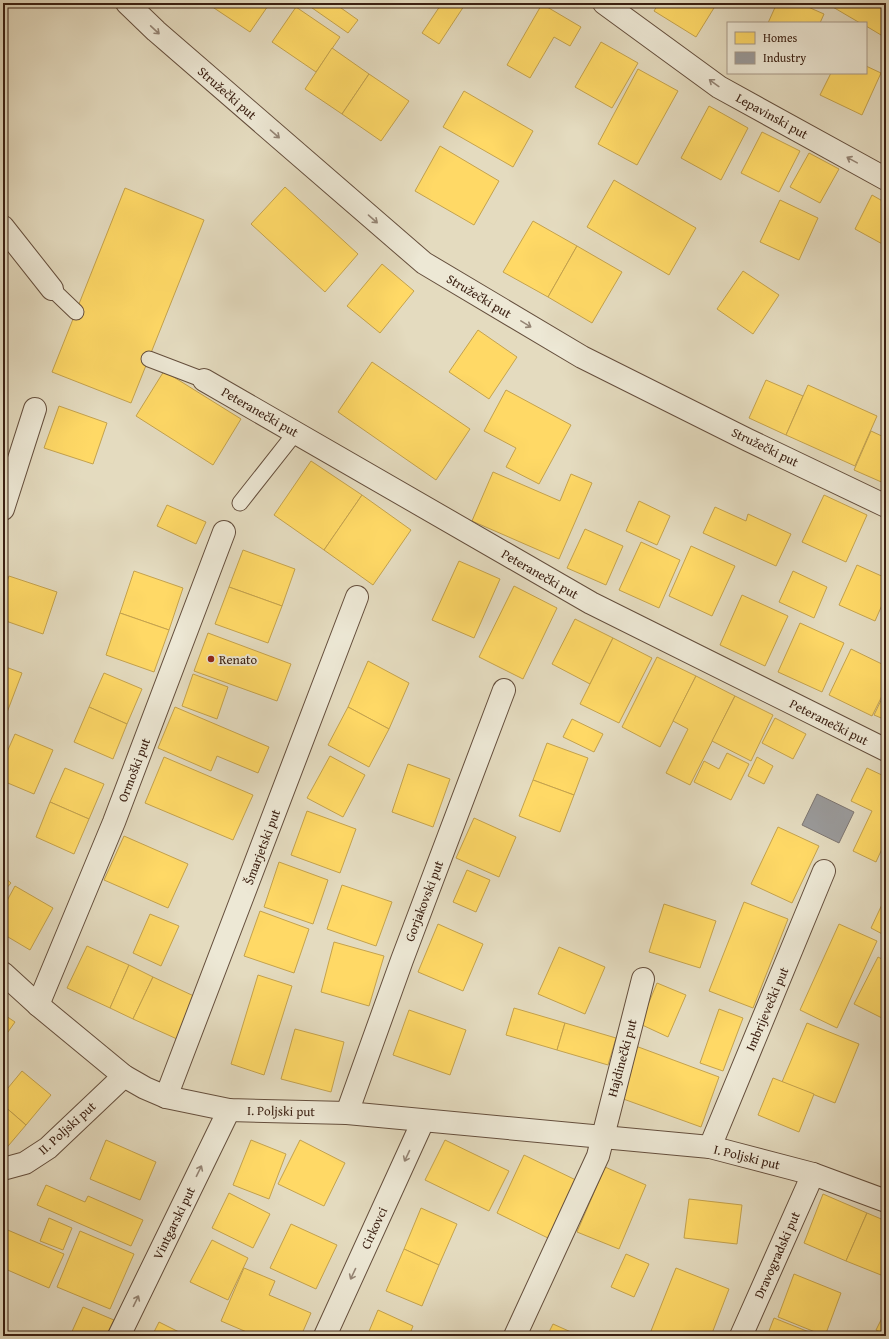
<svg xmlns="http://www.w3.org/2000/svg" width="889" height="1339" font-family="'Gentium Book Plus',serif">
	<rect width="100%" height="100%" fill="#e4dbbf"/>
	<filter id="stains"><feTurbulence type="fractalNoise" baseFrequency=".005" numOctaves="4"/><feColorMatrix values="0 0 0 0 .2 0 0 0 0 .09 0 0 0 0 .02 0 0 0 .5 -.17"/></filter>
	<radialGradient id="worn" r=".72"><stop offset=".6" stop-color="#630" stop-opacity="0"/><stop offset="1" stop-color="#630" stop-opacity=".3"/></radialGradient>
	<g fill="#ffd966" stroke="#c4a24d">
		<path d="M213,3H270L250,32L211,6Z"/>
		<path d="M305,3H334L358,20L348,33Z"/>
		<path d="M442,3H466L439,44L422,33Z"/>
		<path d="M659,3H717L696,37L654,11Z"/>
		<path d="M777,3H799L824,14L820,23H768Z"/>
		<path d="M826,3H886V38L866,26V23H860Z"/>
		<path d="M542,4L581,27L570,46L554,37L530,78L507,65Z"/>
		<path d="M296,7L340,37L316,72L272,42Z"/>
		<path d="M601,42L638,63L612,108L575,87Z"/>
		<path d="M332,48L369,74L342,114L305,89Z"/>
		<path d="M866,66L881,73L862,115L820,95L831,73H866Z"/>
		<path d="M638,69L678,91L637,165L598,144Z"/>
		<path d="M369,74L409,101L381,141L342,114Z"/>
		<path d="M464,91L533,131L513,167L443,127Z"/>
		<path d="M709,106L748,128L721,180L681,158Z"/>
		<path d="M762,132L800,151L779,192L741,173Z"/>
		<path d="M440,146L499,181L474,225L415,191Z"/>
		<path d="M809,153L839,169L820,203L790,187Z"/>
		<path d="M614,180L696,228L669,275L587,227Z"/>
		<path d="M285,187L358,254L325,292L251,224Z"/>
		<path d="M125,188L204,220L131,403L52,372Z"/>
		<path d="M872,195L886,203V246L855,229Z"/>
		<path d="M780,200L818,218L799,260L760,242Z"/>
		<path d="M533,221L577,246L548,297L503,272Z"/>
		<path d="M577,246L622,272L592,323L548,297Z"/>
		<path d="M382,264L414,291L380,333L347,306Z"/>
		<path d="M743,271L779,295L753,334L717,309Z"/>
		<path d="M478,330L517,357L489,399L449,372Z"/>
		<path d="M372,362L470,429L436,480L338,412Z"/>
		<path d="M164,371L241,419L213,465L136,416Z"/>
		<path d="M766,380L803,396L786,435L749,418Z"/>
		<path d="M808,385L877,416L855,466L786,435Z"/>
		<path d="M506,390L571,425L539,484L506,467L516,448L484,431Z"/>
		<path d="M59,406L107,423L93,464L44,448Z"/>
		<path d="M871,431L886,438V484L854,470Z"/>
		<path d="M311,461L362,495L324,550L274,515Z"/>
		<path d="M493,472L560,501L571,474L592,483L559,559L472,521Z"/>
		<path d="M362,495L411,530L373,585L324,550Z"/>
		<path d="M824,495L867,515L846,562L802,542Z"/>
		<path d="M639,501L670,516L657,545L626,531Z"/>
		<path d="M167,505L206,522L196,544L157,526Z"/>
		<path d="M715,507L746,521L748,514L791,534L776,566L703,533Z"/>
		<path d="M585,529L623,546L606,585L567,568Z"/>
		<path d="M641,542L680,560L659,608L619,590Z"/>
		<path d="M691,546L735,566L712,616L669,596Z"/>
		<path d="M243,550L295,569L282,606L229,587Z"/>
		<path d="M459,561L500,579L474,638L432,620Z"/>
		<path d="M857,565L886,578V596L875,621L839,605Z"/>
		<path d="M134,571L183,588L169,630L120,613Z"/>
		<path d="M793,571L827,587L814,618L779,602Z"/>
		<path d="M9,576L57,592L43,634L3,620V592Z"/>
		<path d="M514,586L557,608L523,679L479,657Z"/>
		<path d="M229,587L282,606L268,643L215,624Z"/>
		<path d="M742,595L788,616L765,666L720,645Z"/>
		<path d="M120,613L169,630L154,672L106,655Z"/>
		<path d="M575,619L613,638L590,684L552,664Z"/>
		<path d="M800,623L844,643L822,692L778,672Z"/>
		<path d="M208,633L291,664L277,701L194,671Z"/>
		<path d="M613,638L652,658L619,723L580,704Z"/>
		<path d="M851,649L886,666V688L872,716L829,695Z"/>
		<path d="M657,657L696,676L660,747L622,727Z"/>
		<path d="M368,661L409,683L389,729L348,707Z"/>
		<path d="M3,666L22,673L3,723Z"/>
		<path d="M104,673L142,689L127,724L89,707Z"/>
		<path d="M193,674L228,687L217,719L182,706Z"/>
		<path d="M696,676L735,696L690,785L666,773L688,729L673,721Z"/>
		<path d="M886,690V720L874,715Z"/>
		<path d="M735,696L773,715L751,761L712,741Z"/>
		<path d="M89,707L127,724L113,759L74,742Z"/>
		<path d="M175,707L269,747L258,773L217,756L211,771L158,748Z"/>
		<path d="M348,707L389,729L369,767L328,745Z"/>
		<path d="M775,718L806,734L793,759L762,743Z"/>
		<path d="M572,719L603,734L594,752L563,737Z"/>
		<path d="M15,734L53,750L34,794L3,781V761Z"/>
		<path d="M547,743L588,758L574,795L533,780Z"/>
		<path d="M727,753L749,764L731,800L694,782L704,761L719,769Z"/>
		<path d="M330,756L365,775L343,817L307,798Z"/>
		<path d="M164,757L253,795L233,840L145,803Z"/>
		<path d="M757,757L773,766L764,784L748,776Z"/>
		<path d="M408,764L450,779L433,827L392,812Z"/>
		<path d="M65,768L104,784L89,819L50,802Z"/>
		<path d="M867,768L886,777V840L876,862L853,851L872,811L851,801Z"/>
		<path d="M533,780L574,795L560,832L519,816Z"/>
		<path d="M50,802L89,819L74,854L36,837Z"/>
		<path d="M307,811L356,829L340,873L291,855Z"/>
		<path d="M474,818L516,837L499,877L456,858Z"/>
		<path d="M778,827L819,846L792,903L751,884Z"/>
		<path d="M124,836L188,864L168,908L104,880Z"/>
		<path d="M279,862L328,880L313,924L264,907Z"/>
		<path d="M467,870L490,880L476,912L453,902Z"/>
		<path d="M3,876L11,883L3,892Z"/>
		<path d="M342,885L392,902L376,946L327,929Z"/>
		<path d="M15,886L53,908L30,950L3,934V908Z"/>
		<path d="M886,896V936L871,928Z"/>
		<path d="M744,902L788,919L753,1008L709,991Z"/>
		<path d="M664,904L716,921L700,968L649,952Z"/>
		<path d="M260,911L309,929L294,973L244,956Z"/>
		<path d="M150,914L179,926L161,966L133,953Z"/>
		<path d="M438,924L483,944L463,991L418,972Z"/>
		<path d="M839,924L877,941L837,1028L800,1010Z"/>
		<path d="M334,942L384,956L369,1006L321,992Z"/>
		<path d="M87,946L129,965L110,1008L67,988Z"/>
		<path d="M559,947L605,967L585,1014L538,994Z"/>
		<path d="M878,957L886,961V1020L854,1004Z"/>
		<path d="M129,965L153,977L133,1019L110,1008Z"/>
		<path d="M258,975L292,986L264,1075L231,1064Z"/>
		<path d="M153,977L196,997L177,1039L133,1019Z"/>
		<path d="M657,983L686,995L668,1037L640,1024Z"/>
		<path d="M514,1008L565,1023L557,1050L506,1035Z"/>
		<path d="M719,1009L743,1018L723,1071L700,1063Z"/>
		<path d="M409,1010L466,1030L450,1075L393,1055Z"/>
		<path d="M3,1014L15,1022L3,1039Z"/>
		<path d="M565,1023L616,1038L608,1065L557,1050Z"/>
		<path d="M807,1023L859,1044L835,1103L782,1082Z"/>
		<path d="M295,1029L344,1042L331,1092L281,1079Z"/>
		<path d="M633,1045L719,1077L701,1127L615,1096Z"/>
		<path d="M22,1071L51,1095L26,1125L3,1105V1094Z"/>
		<path d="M773,1078L814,1094L799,1132L758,1115Z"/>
		<path d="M3,1105L26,1125L3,1152Z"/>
		<path d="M106,1140L156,1162L140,1200L90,1179Z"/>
		<path d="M251,1140L286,1154L269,1199L233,1185Z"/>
		<path d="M300,1140L345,1163L324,1206L278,1184Z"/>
		<path d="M445,1140L509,1171L489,1211L425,1180Z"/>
		<path d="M524,1155L580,1182L552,1240L497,1213Z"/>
		<path d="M605,1167L646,1185L619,1249L577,1232Z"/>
		<path d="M46,1185L85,1202L88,1196L143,1220L131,1246L37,1205Z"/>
		<path d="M229,1193L270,1214L253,1248L212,1228Z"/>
		<path d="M823,1194L867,1213L846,1261L804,1243Z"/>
		<path d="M689,1199L742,1205L737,1244L684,1238Z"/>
		<path d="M421,1208L457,1224L439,1265L404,1249Z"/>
		<path d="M867,1213L886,1221V1277L846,1261Z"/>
		<path d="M49,1218L72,1228L63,1250L40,1241Z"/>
		<path d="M291,1224L337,1245L316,1289L270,1268Z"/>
		<path d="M3,1228L64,1254L49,1288L3,1268Z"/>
		<path d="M80,1231L134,1254L110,1309L57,1287Z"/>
		<path d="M212,1240L248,1258L228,1300L190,1282Z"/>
		<path d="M404,1249L439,1265L422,1306L386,1291Z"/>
		<path d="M626,1254L649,1264L634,1297L611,1287Z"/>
		<path d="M244,1268L275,1281L269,1295L311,1313L301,1336H256L221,1321Z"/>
		<path d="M676,1268L729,1289L711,1336H649Z"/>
		<path d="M794,1274L841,1293L825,1336L778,1317Z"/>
		<path d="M83,1307L114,1320L106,1336H70Z"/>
		<path d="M378,1310L413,1326L409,1336H367Z"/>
		<path d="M886,1310V1335L876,1330Z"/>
		<path d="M774,1318L819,1336H767Z"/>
		<path d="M159,1322L187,1336H152Z"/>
		<path d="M553,1324L580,1336H547Z"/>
	</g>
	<path fill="#999" stroke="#7d7570" d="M817,794L854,812L839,843L802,825Z"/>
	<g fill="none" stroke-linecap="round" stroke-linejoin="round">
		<g stroke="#654f3d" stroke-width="17">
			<g id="lane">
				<path d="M52,289L76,312"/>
				<path d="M149,359L204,380"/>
				<path d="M240,503L296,432"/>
			</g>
		</g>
		<g stroke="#654f3d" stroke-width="24">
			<g id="street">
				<path d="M127,3L156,31L424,263L582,357L748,440L886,506"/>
				<path d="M604,3L719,87L886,179"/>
				<path d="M3,227L52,289"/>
				<path d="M204,380L591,603L886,750"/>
				<path d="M3,509L35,409"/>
				<path d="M3,973L38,1005L124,1076L145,1088L166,1097L229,1110L347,1113L710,1147L813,1174L886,1201"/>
				<path d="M38,1005L114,822L224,532"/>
				<path d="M166,1097L357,597"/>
				<path d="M347,1113L402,960L504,690"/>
				<path d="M710,1147L824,871"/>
				<path d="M3,1169L25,1163L48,1148L124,1076"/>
				<path d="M119,1336L229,1110"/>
				<path d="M325,1336L423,1121"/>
				<path d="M515,1336L598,1156L643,979"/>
				<path d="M741,1336L813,1174"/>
			</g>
		</g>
		<use href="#lane" stroke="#ede8d5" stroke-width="15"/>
		<use href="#street" stroke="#ede8d5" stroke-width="22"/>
	</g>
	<defs><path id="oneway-shaft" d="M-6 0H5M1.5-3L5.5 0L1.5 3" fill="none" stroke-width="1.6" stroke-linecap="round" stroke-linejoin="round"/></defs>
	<g stroke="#948474">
		<use href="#oneway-shaft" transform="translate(155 30) rotate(43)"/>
		<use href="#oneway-shaft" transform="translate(714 83) rotate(-144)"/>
		<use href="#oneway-shaft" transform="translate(275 134) rotate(41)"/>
		<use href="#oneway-shaft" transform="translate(852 160) rotate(-151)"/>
		<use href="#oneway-shaft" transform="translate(373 219) rotate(41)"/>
		<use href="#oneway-shaft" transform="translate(526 324) rotate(31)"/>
		<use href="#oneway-shaft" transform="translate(407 1156) rotate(115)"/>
		<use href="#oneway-shaft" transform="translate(199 1171) rotate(-64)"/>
		<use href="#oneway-shaft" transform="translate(353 1274) rotate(115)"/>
		<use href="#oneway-shaft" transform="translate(136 1301) rotate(-64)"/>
	</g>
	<circle fill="#8f2418" stroke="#ede8d5" stroke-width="1.5" cx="211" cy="659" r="4"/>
	<g text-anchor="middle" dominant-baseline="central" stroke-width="4" stroke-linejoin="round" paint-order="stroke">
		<g font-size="13" fill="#3b2012" stroke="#ede8d5">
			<text transform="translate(227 93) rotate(41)">Stružečki put</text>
			<text transform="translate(772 116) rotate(29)">Lepavinski put</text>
			<text transform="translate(479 296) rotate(31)">Stružečki put</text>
			<text transform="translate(260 412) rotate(30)">Peteranečki put</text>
			<text transform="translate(765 447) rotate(26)">Stružečki put</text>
			<text transform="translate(540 574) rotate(30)">Peteranečki put</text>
			<text transform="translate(829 722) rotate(27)">Peteranečki put</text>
			<text transform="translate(134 770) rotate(-69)">Ormoški put</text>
			<text transform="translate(262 847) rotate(-69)">Šmarjetski put</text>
			<text transform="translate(424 901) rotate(-69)">Gorjakovski put</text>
			<text transform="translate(767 1009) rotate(-67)">Imbrijevečki put</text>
			<text transform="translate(622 1058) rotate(-75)">Hajdinečki put</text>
			<text transform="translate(281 1111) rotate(1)">I. Poljski put</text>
			<text transform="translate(67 1128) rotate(-42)">II. Poljski put</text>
			<text transform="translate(747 1157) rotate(14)">I. Poljski put</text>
			<text transform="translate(174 1223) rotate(-64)">Vintgarski put</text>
			<text transform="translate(374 1228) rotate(-65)">Cirkovci</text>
			<text transform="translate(777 1255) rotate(-66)">Dravogradski put</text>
		</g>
		<g font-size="13" fill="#3b2012" stroke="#ede8d5" text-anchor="start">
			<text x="219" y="659">Renato</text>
		</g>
	</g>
	<rect width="889" height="1339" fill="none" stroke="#e4dbbf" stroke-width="16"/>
	<rect x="4" y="4" width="881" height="1331" fill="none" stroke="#3b2012" stroke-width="2"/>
	<rect x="8" y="8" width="873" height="1323" fill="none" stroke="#3b2012"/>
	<rect x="727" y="22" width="140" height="52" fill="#ede8d5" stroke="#a69887"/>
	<rect x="735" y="32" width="20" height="12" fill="#ffd966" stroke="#a69887"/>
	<text x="763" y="42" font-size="12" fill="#3b2012">Homes</text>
	<rect x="735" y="52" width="20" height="12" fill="#999999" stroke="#a69887"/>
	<text x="763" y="62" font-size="12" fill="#3b2012">Industry</text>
	<rect width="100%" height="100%" filter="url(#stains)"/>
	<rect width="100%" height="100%" fill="url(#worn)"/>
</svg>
